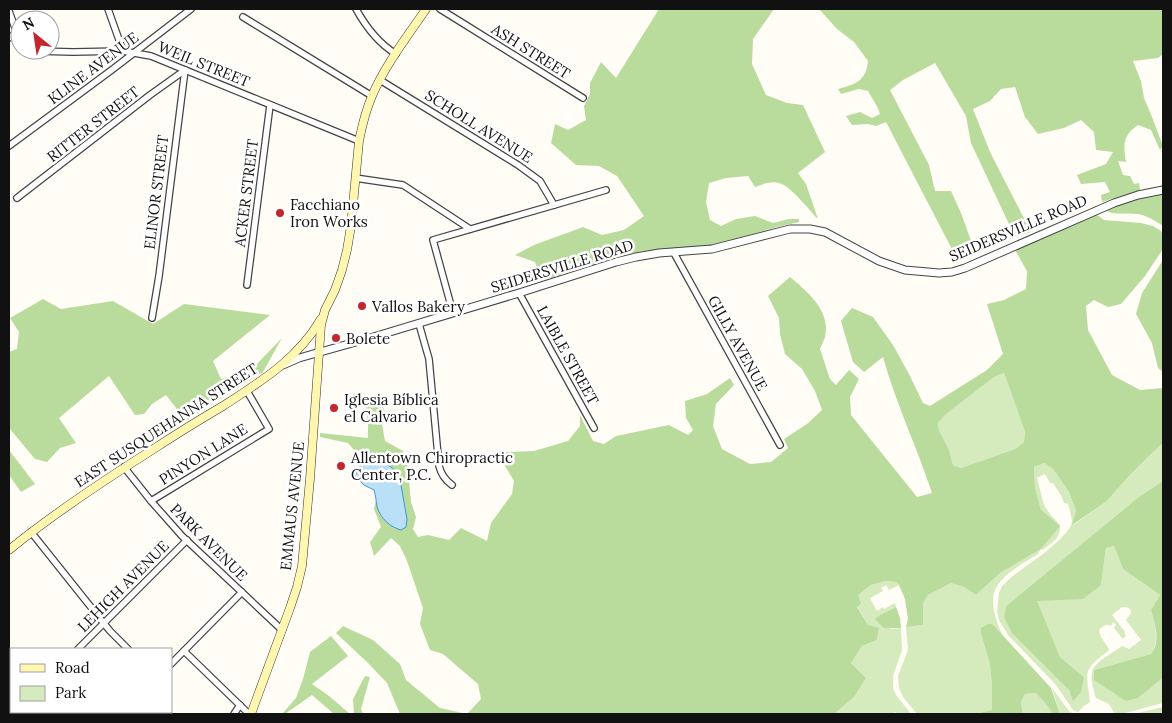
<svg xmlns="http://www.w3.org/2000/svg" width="1172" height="723" font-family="Lora,serif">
	<rect width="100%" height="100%" fill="#fffdf5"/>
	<g fill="#d5ebbd">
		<path d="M1004,373L1025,432L1024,442L1015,449L961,468L953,465L949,450L939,430L938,423L945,415L994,377Z"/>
		<path d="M1163,443V481L1140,496L1006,606L1004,617L1069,690L1073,700L1084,677L1060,657L1036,601L1101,585L1106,548L1114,546L1123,569L1160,595L1151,610C1155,625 1160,641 1151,654L1094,670L1138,698L1163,678V703L1122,714H1115L1109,704L1096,698C1094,690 1089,678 1093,669C1097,661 1114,652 1122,646L1129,649L1141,640L1126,620L1131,613L1130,609L1126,607H1122L1112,615L1125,632L1124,633L1126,636L1123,639L1114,628L1116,625L1113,622L1111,626C1107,623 1102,626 1099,630L1101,637L1109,649L1108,651C1081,671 1087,672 1090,702L1084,706L1078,712L1073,710L1056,685L1008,635L999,620L997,611L999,593L1002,586L1014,575L1043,554L1057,542L1066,533L1071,526L1072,521L1070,511L1068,504L1064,503C1062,495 1057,490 1053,483H1050L1045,474L1037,478L1044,505L1050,514L1060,525C1061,538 1052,543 1042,550L1041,549L1038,554C1025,562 1005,573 997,586C988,600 996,622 1003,636L998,630L981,634L990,664L992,687V710L974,714H917L903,697L899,688L898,676L908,650L906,627L923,625V602L928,595L951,583L964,587L976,595L1000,573L1041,549L1059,526L1041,511L1035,488L1034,467L1044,463L1053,469L1069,492L1076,511L1073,525L1107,501L1129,476L1152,453Z"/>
		<path d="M886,581L896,582L899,585L889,590L886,585L881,588L883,591L870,598L877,611L883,607L884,609L895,603L896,607L880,615L891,629L901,628L902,650L893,676V688L896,695L911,714H897L895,712L892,714H834L854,697L866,678L851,663L862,646L877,640L879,629L868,625L857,606L858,595L871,585Z"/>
		<path d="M1052,688L1069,711L1074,714H1060Z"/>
		<path d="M1036,693L1049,708L1052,714H1023L1021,702L1025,694Z"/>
		<path d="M1163,707V714H1135L1138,713Z"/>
	</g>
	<g fill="#b9dc9c" fill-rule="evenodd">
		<path d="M659,9H774L753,39L752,64L766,95L787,103L803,105L825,152L798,173L806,184L818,219C809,210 790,185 779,183C771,181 763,184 755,187L748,176L726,178L709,183L706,202L710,220L721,226L736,219L755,216L773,223L789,219H799V222L777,227L714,245L642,251L541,281L535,262L515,255L534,245L583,227L602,235L624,230L644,216L617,176L599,166L576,165L551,143L555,124L568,130L586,120L584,106L590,94V83L601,62L616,78Z"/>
		<path d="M819,9H1163V54L1158,58L1133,61L1141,81L1144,98L1152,117L1163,146L1160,150L1151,130L1138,125C1123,135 1123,144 1126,162L1118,161L1123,175L1130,176L1134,184L1139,183L1140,190L1102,202L1101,195L1110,192L1105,182L1081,184L1077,175L1106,164L1113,152L1096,150L1094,132L1081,120L1064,128L1038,134L1025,117L1015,87L1001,89L990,101L973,109L990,152L1031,232L1015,237L971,143L966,116L935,63L903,80L890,90L929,165L935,191H951L961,213L974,249L956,257L886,122L876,126L868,124L852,125L846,116L860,112L872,118L880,114L878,108L868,91L859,89L841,94L838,89C856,84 866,81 868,61L854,42L837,29Z"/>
		<path d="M1163,193V226C1156,221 1146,215 1137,214C1127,212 1114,216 1105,210L1141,197Z"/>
		<path d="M1096,214L1104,220L1141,223L1153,226L1161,231L1163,235V249L1145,276L1121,304L1108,307L1094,300L1086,306L1088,330L1112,375L1140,390L1163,388V443L1152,453L1129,476L1107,501L1072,525L1076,511L1069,492L1053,469L1044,463L1034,467L1035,488L1041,510L1060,526L1041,549L1000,573L976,595L964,587L951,583L928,595L923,603V625L906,627L908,619L905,599L899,585L896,582L886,581L871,585L858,595L861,603L857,607L868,625L879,628L877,640L862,646L851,663L866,678L854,697L834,714H400L387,683L368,663L336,633L343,626L373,640L400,664L406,680L440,708L467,714L481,699L478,684L443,654L430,650L420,624L423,608L407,561L400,546L391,538L374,556L370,542L381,527L374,509L376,500C379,513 384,521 396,529L374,459L356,458L354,450L348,443L320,437V433L368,438V425L366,407L353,397L354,393L382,402L386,416L382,424L385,441L403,451L407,459L411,502L416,517L413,529L418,537L428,535L449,540L461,528L487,541L491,523L512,494L514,481L502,461L506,452L534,451L568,441L580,426V415L593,441L604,444L616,436L669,425L688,435L693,430L686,418L685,401L707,394L730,378L734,385L716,404L713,426L722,449L750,464L771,462L788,448L784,439L807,424L822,410L815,391L802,369L785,354L780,334L779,318L768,296L790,277C808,292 831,311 825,337C824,341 821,345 820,349L830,379L836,385L849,370L859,379L850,397L851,415L917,497L932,493C917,447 896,404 883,357L864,372L853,362L841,321L852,308L873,317L893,345L909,374L923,403L930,406L987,370L1003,354L987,304L1004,300L1026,289L1027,271L1015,250ZM1004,373L1025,432L1024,442L1015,449L961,468L953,465L949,450L939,430L938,423L945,415L994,377Z"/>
		<path d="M1163,260V372L1158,368L1152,343L1136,314L1142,293Z"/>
		<path d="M43,299L61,309L113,301L153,324L184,304L270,315L213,361L221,379L251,370L282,338L263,372L186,421L166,395L152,404L144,414L135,415L109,376L59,418L76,443L60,448L47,462L35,459L10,429L9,430V352L17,349L19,332L10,318Z"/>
		<path d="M9,450L35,484L21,492L9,475Z"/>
		<path d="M1163,481V678L1138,698L1126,701L1094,680V670L1151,654C1161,641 1155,625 1151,610L1160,595L1123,569L1114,546L1106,548L1101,585L1083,599L1037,601L1060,657L1084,677L1081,692L1073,701L1069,690L1012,633L1004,617L1006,606L1140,496Z"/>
		<path d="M896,607L900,618L901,628H884L875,619L880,615Z"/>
		<path d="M988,624H992L998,630L1051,688L1060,714H1052L1049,708L1036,693L1025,694L1021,702L1023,714H974L992,710V687L990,664L981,634V628Z"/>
		<path d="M331,636L348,656L312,684L329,696L350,714H334L312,695L285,714H282L296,698L303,679L310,652Z"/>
		<path d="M365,676L370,677L361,709L363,714H354L353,699Z"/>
	</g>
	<path fill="#b9e0f7" stroke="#3f96cf" d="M367,458C380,459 390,465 399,474L407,519L406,527L401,530C390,527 381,519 377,507C376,501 376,496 374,490L364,485L355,476L363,461Z"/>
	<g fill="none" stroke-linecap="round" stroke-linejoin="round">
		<g stroke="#444" stroke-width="8">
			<g id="minor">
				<path d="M108,9L123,51"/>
				<path d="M356,9C366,27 378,43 396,54"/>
				<path d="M440,9L583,98"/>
				<path d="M9,11L20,42"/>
				<path d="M243,17L372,96"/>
				<path d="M9,38L16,33"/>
				<path d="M31,50L36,51L73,52L123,51L151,56L359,141"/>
				<path d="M380,80L518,165L540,181L554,205"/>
				<path d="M9,146L113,69L191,9"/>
				<path d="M355,178L403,185L470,229"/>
				<path d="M17,198L150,95L185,70"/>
				<path d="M674,253L780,445"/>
				<path d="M247,285L270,105"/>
				<path d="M519,293L594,428"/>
				<path d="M453,313L433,240L606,190"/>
				<path d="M152,318L159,276L185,70"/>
				<path d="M419,324L429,359L439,466C441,474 445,480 452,485"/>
				<path d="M124,467L151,501L182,536L282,630"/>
				<path d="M151,501L269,429L247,391"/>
				<path d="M31,532L110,631L128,649"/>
				<path d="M78,649L187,540"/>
				<path d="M184,651L249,714"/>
				<path d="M171,664L242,592"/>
				<path d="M22,712L24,714"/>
				<path d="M12,714L16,712"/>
				<path d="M123,714L125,712"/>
				<path d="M234,714L240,705"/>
			</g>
		</g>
		<g stroke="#444" stroke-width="9">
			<path id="tertiary" d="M283,365L299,358L370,338L519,293L616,262L636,257L659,253L712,249L790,229H810L825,232L879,261L905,270L939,273L952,272L965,268L1114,203L1138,195L1163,190"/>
		</g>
		<g stroke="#333" stroke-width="9">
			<g id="secondary">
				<path d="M9,550C54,513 103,481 152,450C175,435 199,420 223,406C260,382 298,359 321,319"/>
				<path d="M251,714L290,608L297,587L302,566L310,479L321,325L325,310L335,290L342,270L347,250L351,226L359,141C362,126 366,110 372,96C385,65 407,37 426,9"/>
			</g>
		</g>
		<use href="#minor" stroke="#fff" stroke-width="5.5"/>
		<use href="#tertiary" stroke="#fff" stroke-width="7"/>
		<use href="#secondary" stroke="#fff6b0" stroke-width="8"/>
	</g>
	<g fill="#c4262e" stroke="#fff" stroke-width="2">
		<circle cx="280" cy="213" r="5"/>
		<circle cx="362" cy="306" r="5"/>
		<circle cx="336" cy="338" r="5"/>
		<circle cx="334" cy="408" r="5"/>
		<circle cx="341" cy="466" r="5"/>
	</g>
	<g text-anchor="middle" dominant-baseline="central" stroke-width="5" stroke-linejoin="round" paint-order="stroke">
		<g font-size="15" fill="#111" stroke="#fff">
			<text transform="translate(531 51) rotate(32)">ASH STREET</text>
			<text transform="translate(204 64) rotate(22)">WEIL STREET</text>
			<text transform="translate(93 68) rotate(-37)">KLINE AVENUE</text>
			<text transform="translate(93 124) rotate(-38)">RITTER STREET</text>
			<text transform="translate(479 126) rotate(32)">SCHOLL AVENUE</text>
			<text transform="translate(156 192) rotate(-83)">ELINOR STREET</text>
			<text transform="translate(246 193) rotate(-83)">ACKER STREET</text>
			<text transform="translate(1018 228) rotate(-23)">SEIDERSVILLE ROAD</text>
			<text transform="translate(562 266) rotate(-17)">SEIDERSVILLE ROAD</text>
			<text transform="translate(738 343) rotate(61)">GILLY AVENUE</text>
			<text transform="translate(568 355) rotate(61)">LAIBLE STREET</text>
			<text transform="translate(166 425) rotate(-33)">EAST SUSQUEHANNA STREET</text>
			<text transform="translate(203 454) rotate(-32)">PINYON LANE</text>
			<text transform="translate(292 506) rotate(-84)">EMMAUS AVENUE</text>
			<text transform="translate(209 542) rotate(45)">PARK AVENUE</text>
			<text transform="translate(123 586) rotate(-45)">LEHIGH AVENUE</text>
		</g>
		<g font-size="15" fill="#111" stroke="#fff" text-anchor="start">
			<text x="290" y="204">Facchiano<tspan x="290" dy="17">Iron Works</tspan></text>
			<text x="372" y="306">Vallos Bakery</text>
			<text x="346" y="338">Bolete</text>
			<text x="344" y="399">Iglesia Bíblica<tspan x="344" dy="17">el Calvario</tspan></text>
			<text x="351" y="457">Allentown Chiropractic<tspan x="351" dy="17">Center, P.C.</tspan></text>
		</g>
	</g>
	<rect width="1172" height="723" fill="none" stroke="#111111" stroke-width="20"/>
	<rect x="10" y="648" width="162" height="65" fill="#ffffff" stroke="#a0a0a0"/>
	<rect x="20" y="664" width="25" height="8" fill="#fff6b0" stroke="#a0a0a0"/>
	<text x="55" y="673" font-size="15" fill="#111111">Road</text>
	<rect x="20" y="686" width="25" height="15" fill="#d5ebbd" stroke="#a0a0a0"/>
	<text x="55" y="698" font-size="15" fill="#111111">Park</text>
	<g transform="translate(35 35) rotate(330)"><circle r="24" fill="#ffffff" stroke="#a0a0a0"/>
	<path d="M0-4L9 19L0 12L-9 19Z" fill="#c4262e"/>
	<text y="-8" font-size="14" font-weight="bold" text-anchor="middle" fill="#111111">N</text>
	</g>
</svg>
